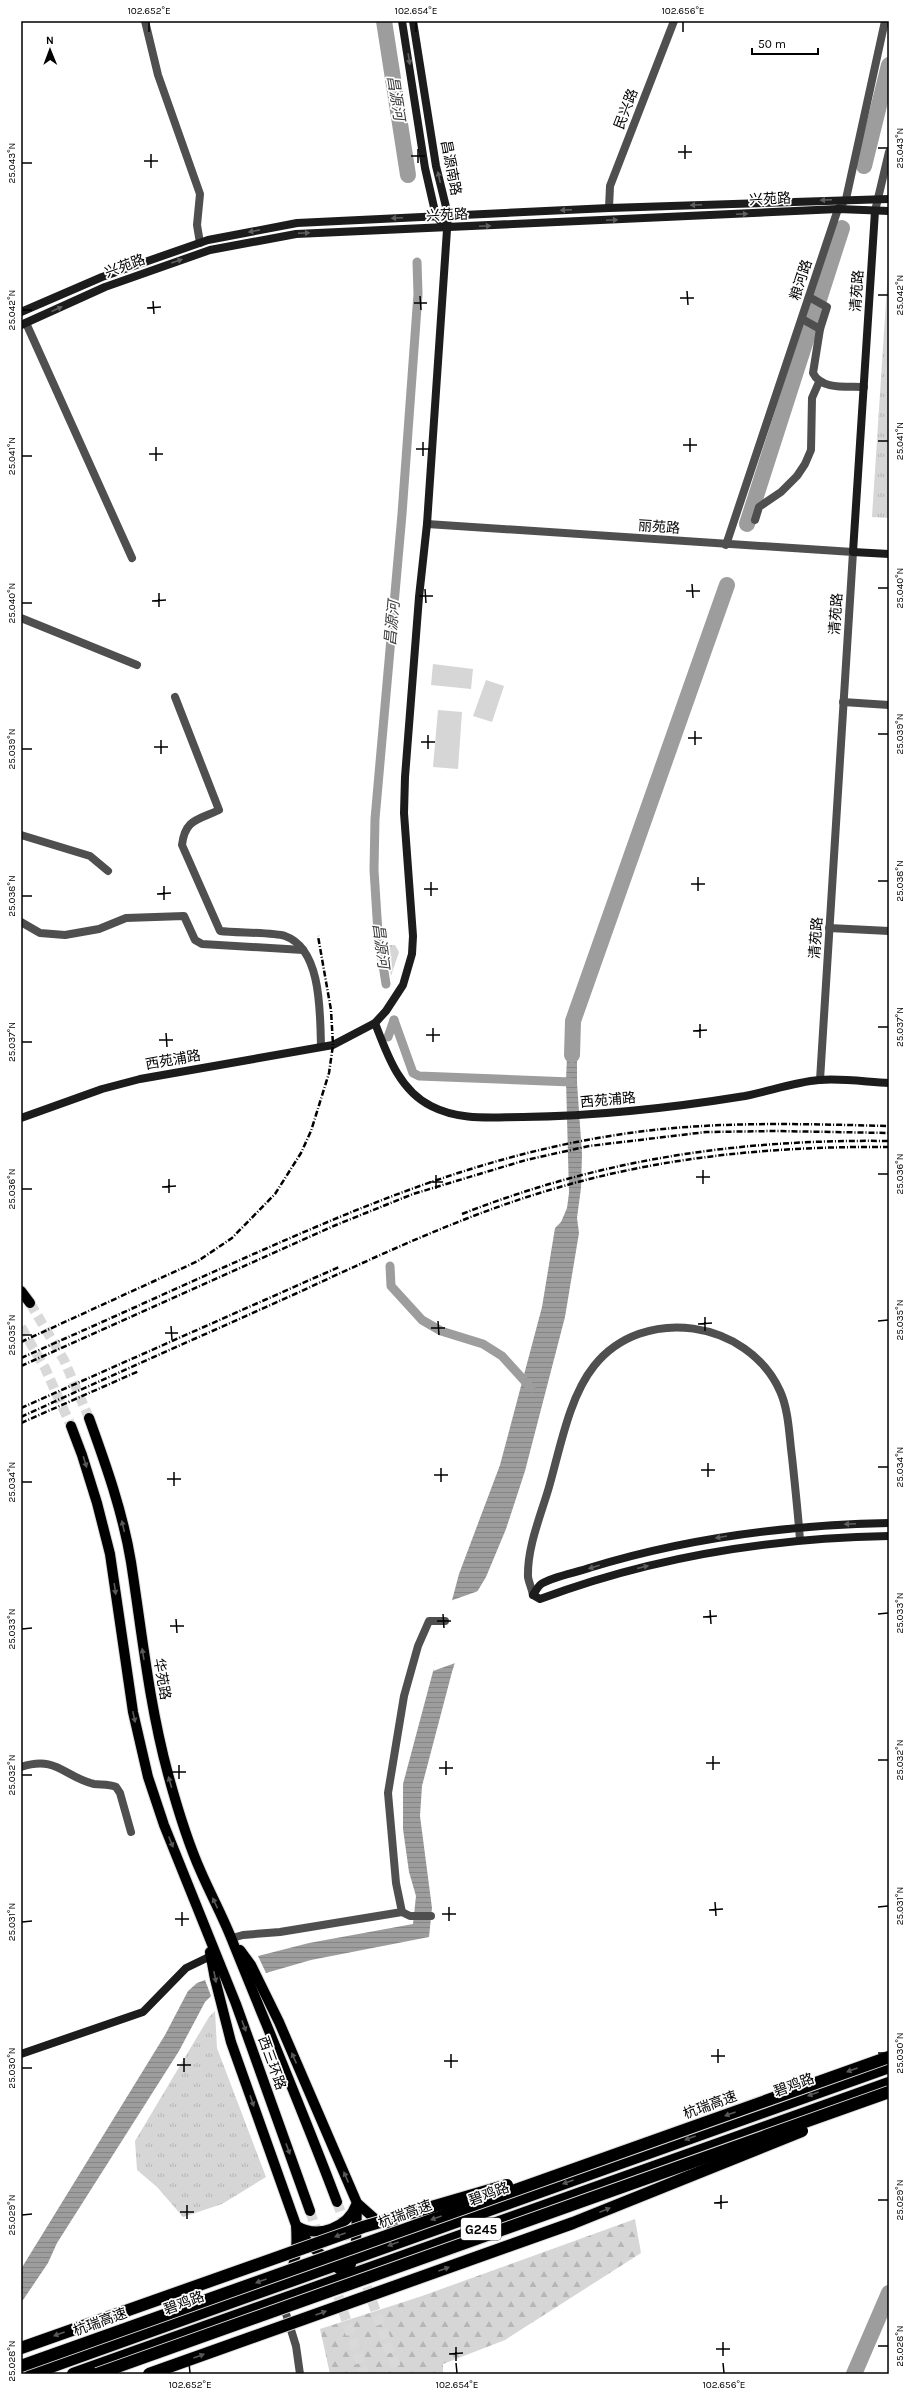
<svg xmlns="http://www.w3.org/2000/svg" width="910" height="2395" font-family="Karla,'Noto Sans SC',sans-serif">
	<defs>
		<pattern id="grass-tufts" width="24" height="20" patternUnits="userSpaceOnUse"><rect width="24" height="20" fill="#d6d6d6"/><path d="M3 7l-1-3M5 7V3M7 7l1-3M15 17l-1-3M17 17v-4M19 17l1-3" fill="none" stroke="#b6b6b6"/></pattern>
		<pattern id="forest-firs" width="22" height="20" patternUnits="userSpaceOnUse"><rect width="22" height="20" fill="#d6d6d6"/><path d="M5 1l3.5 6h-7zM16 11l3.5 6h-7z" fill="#b6b6b6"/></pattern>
		<pattern id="water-rules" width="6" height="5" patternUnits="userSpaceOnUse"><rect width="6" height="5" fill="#9d9d9d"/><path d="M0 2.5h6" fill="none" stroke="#858585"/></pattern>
	</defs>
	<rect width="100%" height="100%" fill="#fff"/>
	<g fill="url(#grass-tufts)">
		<path d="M889,255V518L872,517Z"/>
		<path d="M386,945H395L399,952L391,976Z"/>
		<path d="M215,2011L217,2048L266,2177L222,2204L183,2217L157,2187L137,2170L135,2141L209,2017Z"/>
	</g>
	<path fill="url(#forest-firs)" d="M635,2219L641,2253L505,2340L443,2364V2374H330L320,2329L422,2296Z"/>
	<g fill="#d6d6d6">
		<path d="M433,664L473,669L471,689L431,685Z"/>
		<path d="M486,680L504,686L492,722L473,716Z"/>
		<path d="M438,710L462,712L458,769L433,767Z"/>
	</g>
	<g fill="url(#water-rules)">
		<path d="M568,1033H577V1083L582,1154L581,1188L577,1218L579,1233L565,1317L525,1471L506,1529L486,1577L477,1592L452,1672L422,1786L420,1816L432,1908L429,1937L311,1960L266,1973L258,1956L309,1943L413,1924L416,1896L409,1872L403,1829V1784L459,1574L500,1465L542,1307L555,1228L561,1222L567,1208L569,1193L566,1080Z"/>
		<path d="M205,1980L211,1996L205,2002L179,2051L57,2243L48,2263L21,2303V2269L165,2035L188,1991L197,1983Z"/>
	</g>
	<path fill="#fff" d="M481,1590L458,1662L433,1671L450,1601Z"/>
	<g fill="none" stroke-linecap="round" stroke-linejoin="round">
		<g stroke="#9d9d9d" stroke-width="9">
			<path d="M386,984L378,933L374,870L375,819L402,514L418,294L417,262"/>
			<path d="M394,1020L413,1073L419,1076L571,1082"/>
			<path d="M388,1037L394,1020"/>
			<path d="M390,1266L391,1286L422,1320L441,1331L483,1344L502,1356L531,1388"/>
		</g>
		<g stroke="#9d9d9d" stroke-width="16">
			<path d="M384,21L408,175"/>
			<path d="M864,166L889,65"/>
			<path d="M747,524L842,228"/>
			<path d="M572,1055L573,1021L727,585"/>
			<path d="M854,2374L889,2293"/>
		</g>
		<g stroke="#d9d9d9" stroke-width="10" stroke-dasharray="10 5" stroke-linecap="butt">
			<path d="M30,1303L64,1360L89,1418"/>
			<path d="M21,1327L45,1368L71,1426"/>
			<path d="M337,2202L398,2374"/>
			<path d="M310,2211L364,2374"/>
		</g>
		<g stroke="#dbdbdb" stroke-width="12">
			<g id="primary">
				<path d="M21,1291L30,1303"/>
				<path d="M89,1418C106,1465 123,1513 131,1562C142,1633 149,1704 168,1774C177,1807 187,1841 201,1872C211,1895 223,1917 232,1940C267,2027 304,2114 337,2202"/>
				<path d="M71,1426L82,1455L97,1503L110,1554L133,1712L148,1777L164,1825L236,2004L310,2211"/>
				<path d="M240,1950L251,1965L279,2022L357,2203L375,2219L402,2232"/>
				<path d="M210,1952L215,1979L231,2042L296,2225C297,2242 297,2258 290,2274"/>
				<path d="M297,2226C318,2239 348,2227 356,2205"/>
				<path d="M297,2227C310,2248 328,2261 348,2276L356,2243L357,2203"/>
			</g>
		</g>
		<g stroke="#dbdbdb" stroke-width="14">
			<g id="highway">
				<path d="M31,2374L889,2067"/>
				<path d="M73,2374L889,2083"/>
			</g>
		</g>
		<g stroke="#4f4f4f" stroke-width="8">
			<path d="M145,21L158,75L200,194L197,225L200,243"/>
			<path d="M609,208L610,186L674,21"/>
			<path d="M875,211L889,152"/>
			<path d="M809,297L827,307L820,329L813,373C821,390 847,386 864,387"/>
			<path d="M802,319L820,329"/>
			<path d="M26,323L132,558"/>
			<path d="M755,520L759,507L781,492L797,476L805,464L811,450L812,398L819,382"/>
			<path d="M427,524L853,552L820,1080"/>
			<path d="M726,545L838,209L846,199L885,21"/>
			<path d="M21,618L137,665"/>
			<path d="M175,697L219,810C198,820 185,819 182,845L220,931C235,933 273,932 285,936C322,949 320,1014 321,1047"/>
			<path d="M843,702L889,705"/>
			<path d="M21,835L90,856L108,871"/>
			<path d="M21,922L40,933L65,935L99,929L126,918L184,916L195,940L202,944L303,950"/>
			<path d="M829,928L889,931"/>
			<path d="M533,1595C532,1589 529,1583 528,1577C527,1547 541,1515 549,1487C560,1449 569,1397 594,1366C643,1304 748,1320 780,1391C789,1411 789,1435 792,1457C795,1485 798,1513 800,1540"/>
			<path d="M21,1767C57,1755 64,1777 94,1784C101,1785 109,1784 116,1787L120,1793L131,1832"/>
			<path d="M402,1912L410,1916H431"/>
			<path d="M232,1938L243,1935L280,1932L402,1912L396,1883L388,1793L404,1696L418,1646L429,1621H445"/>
			<path d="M283,2304L296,2346L300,2374"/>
		</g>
		<g stroke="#1c1c1c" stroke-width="8">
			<path d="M402,21L425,168L436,216L446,228"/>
			<path d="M875,211L853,552L889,554"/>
			<path d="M21,312L102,277L208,240L297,223L609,208L889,199"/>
			<path d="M21,325L105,287L210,250L296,234L838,209L889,211"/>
			<path d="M375,1023C387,1054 399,1090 431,1106C460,1121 491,1117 523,1117C598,1116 671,1108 745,1096C770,1091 795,1082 819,1080C842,1078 867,1082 889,1083"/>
			<path d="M21,1118L102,1089L140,1079L333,1045L375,1023L386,1011L403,985L412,954L413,936L404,813L405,777L419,597L427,524L448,215L436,166L413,21"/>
			<path d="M889,1523C787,1525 686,1538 589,1568C578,1572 547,1578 540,1585C537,1588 535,1592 533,1595L540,1599C652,1557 770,1538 889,1536"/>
			<path d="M21,2054L143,2012L186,1968L215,1954"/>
		</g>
		<use href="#primary" stroke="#000" stroke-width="10"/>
		<use href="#highway" stroke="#000" stroke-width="12"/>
		<g stroke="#000" stroke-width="2.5" stroke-dasharray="6 2 1 2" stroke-linecap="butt">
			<path d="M462,1214C602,1159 739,1139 889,1141"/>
			<path d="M21,1342L198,1261L232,1238L275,1194L301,1153L311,1131L329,1073L333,1045L331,1010L318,936"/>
			<path d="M21,1358C94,1326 166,1293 238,1261C370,1202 492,1151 637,1132C720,1121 806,1124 889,1126"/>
			<path d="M21,1366L336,1225L413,1194L526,1160L589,1146L706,1132L775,1131L889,1133"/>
			<path d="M21,1408L339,1267"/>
			<path d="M21,1417C112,1375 204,1335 295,1294C382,1254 468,1213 560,1187C667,1156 778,1146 889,1147"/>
			<path d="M21,1423L139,1371"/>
		</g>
		<g stroke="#dbdbdb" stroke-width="14" stroke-linecap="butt">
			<g id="highway-bridge">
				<path d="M21,2348L363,2227L507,2185"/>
				<path d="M21,2366L889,2057"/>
				<path d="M97,2374L889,2092"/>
				<path d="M149,2374L573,2223L802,2131"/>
			</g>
		</g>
		<use href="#highway-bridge" stroke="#000" stroke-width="12"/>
	</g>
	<defs><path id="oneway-solid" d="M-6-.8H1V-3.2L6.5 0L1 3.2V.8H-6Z"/></defs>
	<g fill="#606060">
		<use href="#oneway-solid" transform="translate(409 59) rotate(81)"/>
		<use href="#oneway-solid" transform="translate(439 177) rotate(-103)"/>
		<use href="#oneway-solid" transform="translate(826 200) rotate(178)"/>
		<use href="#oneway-solid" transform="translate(696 205) rotate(178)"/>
		<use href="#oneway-solid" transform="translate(566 210) rotate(178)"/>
		<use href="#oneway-solid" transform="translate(742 214) rotate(-3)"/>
		<use href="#oneway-solid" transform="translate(397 218) rotate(177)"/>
		<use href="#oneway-solid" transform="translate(612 220) rotate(-3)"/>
		<use href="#oneway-solid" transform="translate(485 226) rotate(-3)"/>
		<use href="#oneway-solid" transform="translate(254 231) rotate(169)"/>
		<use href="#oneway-solid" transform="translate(304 233) rotate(-2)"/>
		<use href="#oneway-solid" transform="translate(177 261) rotate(-19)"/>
		<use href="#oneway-solid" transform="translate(57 309) rotate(-24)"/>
		<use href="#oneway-solid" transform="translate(850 1524) rotate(178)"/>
		<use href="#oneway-solid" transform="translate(721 1537) rotate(170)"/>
		<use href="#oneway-solid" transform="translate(594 1567) rotate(163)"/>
		<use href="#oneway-solid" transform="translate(643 1567) rotate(-14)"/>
	</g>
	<g fill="#595959">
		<use href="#oneway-solid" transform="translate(85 1462) rotate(73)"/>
		<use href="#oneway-solid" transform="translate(123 1526) rotate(-103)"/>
		<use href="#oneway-solid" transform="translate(115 1589) rotate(82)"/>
		<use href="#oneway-solid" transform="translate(143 1654) rotate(-100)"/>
		<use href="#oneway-solid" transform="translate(134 1717) rotate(78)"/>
		<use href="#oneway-solid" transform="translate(170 1782) rotate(-106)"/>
		<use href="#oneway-solid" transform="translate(171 1842) rotate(68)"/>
		<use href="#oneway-solid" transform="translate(215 1903) rotate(-115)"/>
		<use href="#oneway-solid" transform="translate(215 1977) rotate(79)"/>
		<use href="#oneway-solid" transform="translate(244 2026) rotate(70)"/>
		<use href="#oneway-solid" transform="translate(294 2058) rotate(-113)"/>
		<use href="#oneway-solid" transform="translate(852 2070) rotate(160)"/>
		<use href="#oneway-solid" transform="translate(813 2094) rotate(160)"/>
		<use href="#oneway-solid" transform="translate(252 2101) rotate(71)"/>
		<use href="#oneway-solid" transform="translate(730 2114) rotate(160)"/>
		<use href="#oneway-solid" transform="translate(690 2138) rotate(160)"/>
		<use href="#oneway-solid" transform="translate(288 2149) rotate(70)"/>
		<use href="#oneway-solid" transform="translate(346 2177) rotate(-113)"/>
		<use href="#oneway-solid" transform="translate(568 2182) rotate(160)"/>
		<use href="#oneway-solid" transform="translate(605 2210) rotate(-22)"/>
		<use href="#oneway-solid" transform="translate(436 2218) rotate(160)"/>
		<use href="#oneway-solid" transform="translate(340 2235) rotate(160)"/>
		<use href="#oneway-solid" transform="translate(393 2244) rotate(160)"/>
		<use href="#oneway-solid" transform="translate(444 2269) rotate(-20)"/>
		<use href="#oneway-solid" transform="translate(261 2281) rotate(160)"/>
		<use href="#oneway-solid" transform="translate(321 2313) rotate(-20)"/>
		<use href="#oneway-solid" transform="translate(59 2334) rotate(160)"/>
		<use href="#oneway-solid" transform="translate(199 2356) rotate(-20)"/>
	</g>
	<path fill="none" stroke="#000" stroke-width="1.5" d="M149,22V32M416,22V32M683,22V32M685,145V159M878,148H888M418,149V163M678,152H692M151,154V168M411,156H425M144,161H158M22,163H32M687,291L688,305M878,295H888M420,296L421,310M680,298H694M153,301L154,314M414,303H427M147,308L161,307M22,310H32M690,438V452M878,441H888M423,442V456M683,445H697M156,447V461M416,449H430M149,454H163M22,456H32M692,584L693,598M878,588H888M425,589L426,603M686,591H700M159,593V607M419,596H433M152,601L166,600M22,603H32M695,731V745M878,734H888M428,735V749M688,738H702M161,740V754M421,742H435M154,747H168M22,749H32M698,877V891M878,881H888M431,882V896M691,884H705M164,886V900M424,889H438M157,894L171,893M22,896H32M700,1024V1038M878,1027H888M433,1028V1042M693,1031L707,1030M166,1033L167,1047M426,1035H440M159,1040H173M22,1042H32M703,1170V1184M878,1174H888M436,1175V1189M696,1177H710M169,1179V1193M429,1182H443M162,1187L176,1186M22,1189H32M705,1317V1331M438,1321L439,1335M878,1321L888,1320M698,1324L712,1323M171,1326L172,1340M431,1328H445M165,1333H178M22,1335H32M708,1463V1477M878,1467H888M441,1468V1482M701,1470H715M174,1472V1486M434,1475H448M167,1479H181M22,1482H32M710,1610L711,1624M443,1614L444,1628M878,1614L888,1613M703,1617L717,1616M176,1619L177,1633M437,1621H451M170,1626H184M22,1629L32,1628M713,1756V1770M878,1760H888M446,1761V1775M706,1763H720M179,1765V1779M439,1768H453M172,1772H186M22,1775H32M715,1902L716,1916M449,1907V1921M878,1907L888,1906M709,1910L723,1909M182,1912V1926M442,1914H456M175,1919H189M22,1922L32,1921M718,2049V2063M878,2053H888M451,2054V2068M711,2056H725M184,2058V2072M444,2061H458M177,2065H191M22,2068H32M721,2195V2209M454,2200V2214M878,2200H888M714,2203L728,2202M187,2205V2219M447,2207H461M180,2212H194M22,2215L32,2214M723,2342V2356M878,2346H888M456,2347V2361M716,2349H730M449,2354L463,2353M22,2361H32M189,2363L190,2373M456,2363L457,2373M723,2363L724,2373"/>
	<g text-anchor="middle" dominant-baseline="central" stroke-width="3.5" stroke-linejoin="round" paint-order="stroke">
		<rect fill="#fff" stroke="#4c4c4c" stroke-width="1" x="461" y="2218" width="40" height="22" rx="3"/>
		<g font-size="13" font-weight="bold" fill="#000">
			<text x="481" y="2229">G245</text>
		</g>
		<g font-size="14" fill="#000" stroke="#fff">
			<text transform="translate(626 109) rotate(-69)">民兴路</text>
			<text transform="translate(451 168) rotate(79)">昌源南路</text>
			<text transform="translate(770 199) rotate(-3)">兴苑路</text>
			<text transform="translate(447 215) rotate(-3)">兴苑路</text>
			<text transform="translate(125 266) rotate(-20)">兴苑路</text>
			<text transform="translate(801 280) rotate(-72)">粮河路</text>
			<text transform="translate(857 291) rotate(-86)">清苑路</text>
			<text transform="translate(659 527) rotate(4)">丽苑路</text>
			<text transform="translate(836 614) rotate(-86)">清苑路</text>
			<text transform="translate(816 938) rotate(-86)">清苑路</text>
			<text transform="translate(173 1060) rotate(-10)">西苑浦路</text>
			<text transform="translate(608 1100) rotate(-5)">西苑浦路</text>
			<text transform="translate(162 1679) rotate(80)">华苑路</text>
			<text transform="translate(272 2063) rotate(70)">西三环路</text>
			<text transform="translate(794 2085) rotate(-20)">碧鸡路</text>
			<text transform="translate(710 2105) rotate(-20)">杭瑞高速</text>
			<text transform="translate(489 2194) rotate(-20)">碧鸡路</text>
			<text transform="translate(405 2214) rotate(-20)">杭瑞高速</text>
			<text transform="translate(184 2303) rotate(-20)">碧鸡路</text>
			<text transform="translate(100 2322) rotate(-20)">杭瑞高速</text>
		</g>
		<g font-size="15" font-style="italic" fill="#3e3e3e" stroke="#fff">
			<text transform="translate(396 98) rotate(81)">昌源河</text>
			<text transform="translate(392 623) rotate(-85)">昌源河</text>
			<text transform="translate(381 946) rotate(83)">昌源河</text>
		</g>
	</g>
	<rect width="910" height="2395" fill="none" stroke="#ffffff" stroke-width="44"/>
	<g transform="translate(50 50) rotate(359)" stroke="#ffffff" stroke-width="3" paint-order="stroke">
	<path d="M0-3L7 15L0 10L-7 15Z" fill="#000000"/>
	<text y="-6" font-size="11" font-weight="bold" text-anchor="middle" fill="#000000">N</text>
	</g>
	<path d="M752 48v6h66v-6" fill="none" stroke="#000000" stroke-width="2"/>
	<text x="758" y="48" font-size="12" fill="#000000" stroke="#ffffff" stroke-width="3" paint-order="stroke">50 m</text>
	<rect x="22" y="22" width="866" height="2351" fill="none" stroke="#000" stroke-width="1.5"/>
	<g font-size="10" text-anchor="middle" fill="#000">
		<text x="149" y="14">102.652°E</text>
		<text x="416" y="14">102.654°E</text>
		<text x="683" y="14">102.656°E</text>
		<text transform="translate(899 148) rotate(-90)" y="4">25.043°N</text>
		<text transform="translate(11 163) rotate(-90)" y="4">25.043°N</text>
		<text transform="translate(899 295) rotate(-90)" y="4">25.042°N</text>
		<text transform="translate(11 310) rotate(-90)" y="4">25.042°N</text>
		<text transform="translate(899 441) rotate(-90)" y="4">25.041°N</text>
		<text transform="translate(11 456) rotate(-90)" y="4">25.041°N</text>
		<text transform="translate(899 588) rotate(-90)" y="4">25.040°N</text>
		<text transform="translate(11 603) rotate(-90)" y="4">25.040°N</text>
		<text transform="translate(899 734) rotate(-90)" y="4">25.039°N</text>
		<text transform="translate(11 749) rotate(-90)" y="4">25.039°N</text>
		<text transform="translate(899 881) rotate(-90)" y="4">25.038°N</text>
		<text transform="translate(11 896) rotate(-90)" y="4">25.038°N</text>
		<text transform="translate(899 1027) rotate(-90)" y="4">25.037°N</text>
		<text transform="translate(11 1042) rotate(-90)" y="4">25.037°N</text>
		<text transform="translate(899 1174) rotate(-90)" y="4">25.036°N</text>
		<text transform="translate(11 1189) rotate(-90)" y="4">25.036°N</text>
		<text transform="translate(899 1320) rotate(-90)" y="4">25.035°N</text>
		<text transform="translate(11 1335) rotate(-90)" y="4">25.035°N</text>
		<text transform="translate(899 1467) rotate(-90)" y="4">25.034°N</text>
		<text transform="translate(11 1482) rotate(-90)" y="4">25.034°N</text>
		<text transform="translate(899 1613) rotate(-90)" y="4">25.033°N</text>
		<text transform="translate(11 1629) rotate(-90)" y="4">25.033°N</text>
		<text transform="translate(899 1760) rotate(-90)" y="4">25.032°N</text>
		<text transform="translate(11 1775) rotate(-90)" y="4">25.032°N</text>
		<text transform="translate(899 1906) rotate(-90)" y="4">25.031°N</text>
		<text transform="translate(11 1922) rotate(-90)" y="4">25.031°N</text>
		<text transform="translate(899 2053) rotate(-90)" y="4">25.030°N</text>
		<text transform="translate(11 2068) rotate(-90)" y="4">25.030°N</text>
		<text transform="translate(899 2200) rotate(-90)" y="4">25.029°N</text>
		<text transform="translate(11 2215) rotate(-90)" y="4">25.029°N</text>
		<text transform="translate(899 2346) rotate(-90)" y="4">25.028°N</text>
		<text transform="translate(11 2361) rotate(-90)" y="4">25.028°N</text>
		<text x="190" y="2388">102.652°E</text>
		<text x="457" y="2388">102.654°E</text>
		<text x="724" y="2388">102.656°E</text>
	</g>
</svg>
